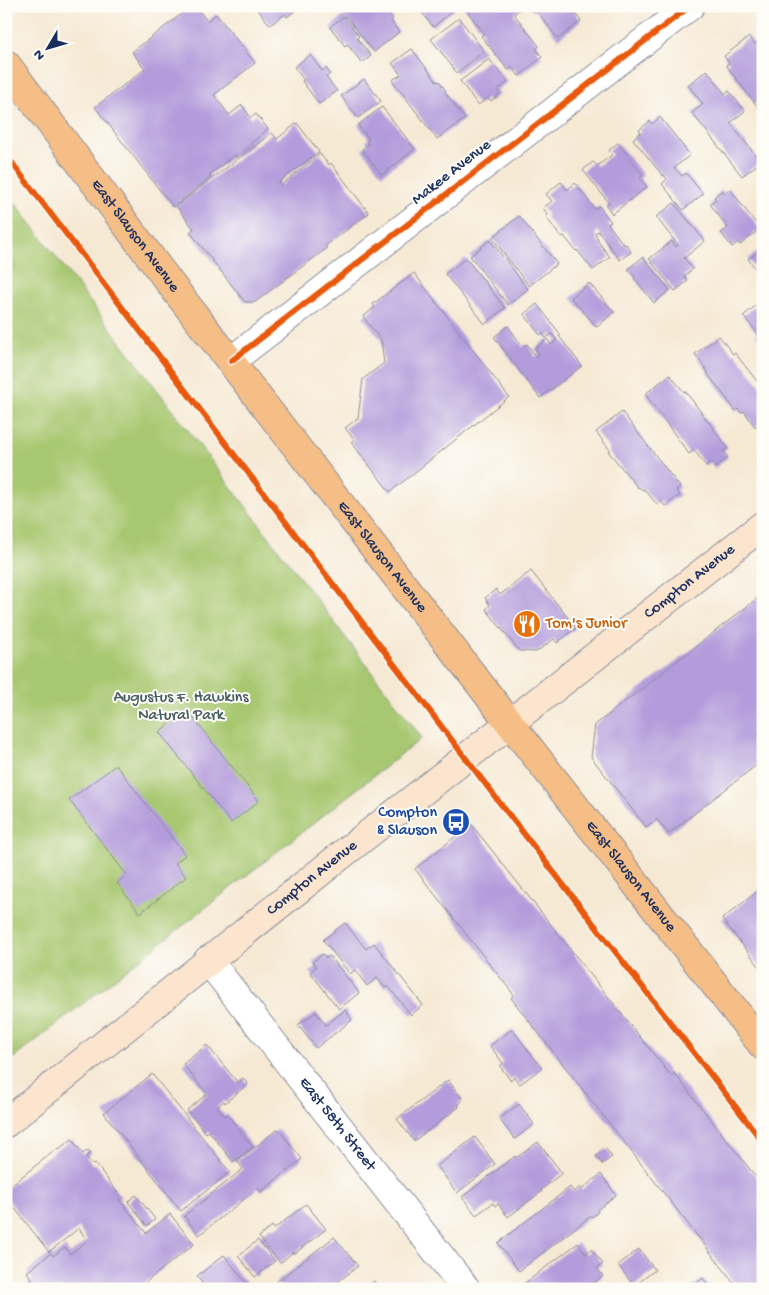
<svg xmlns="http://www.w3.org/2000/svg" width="769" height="1295" font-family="'Gochi Hand',sans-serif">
	<rect width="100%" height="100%" fill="#fdfcf7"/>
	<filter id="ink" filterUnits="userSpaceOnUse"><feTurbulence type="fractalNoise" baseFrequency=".02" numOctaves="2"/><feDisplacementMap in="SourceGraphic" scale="10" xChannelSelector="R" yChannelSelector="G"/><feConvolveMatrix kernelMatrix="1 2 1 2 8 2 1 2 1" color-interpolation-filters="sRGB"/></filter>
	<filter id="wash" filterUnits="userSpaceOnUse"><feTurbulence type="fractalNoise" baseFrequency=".0096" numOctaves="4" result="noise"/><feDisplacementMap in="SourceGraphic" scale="20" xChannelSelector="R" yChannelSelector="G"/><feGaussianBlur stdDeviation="1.12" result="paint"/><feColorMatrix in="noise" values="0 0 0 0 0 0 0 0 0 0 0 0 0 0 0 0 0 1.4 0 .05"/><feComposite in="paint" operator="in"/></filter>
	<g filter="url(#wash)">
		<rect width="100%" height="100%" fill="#f6e9d4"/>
		<path fill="#a7c76f" stroke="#617b66" d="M6,191L422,738L6,1064Z"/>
		<g id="blocks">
			<g fill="#b39cdb">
				<path d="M192,6H195L207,21L216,14L255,63L214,95L229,115L242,105L251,118L256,114L268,129L251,143L252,145L236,157L235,155L209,175L211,177L173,207L95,107L145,69L132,52Z"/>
				<path d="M255,6H301L287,17L285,14L270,25Z"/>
				<path d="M349,6H379L384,13L387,11L393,19L391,21L399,32L374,52L342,11Z"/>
				<path d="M417,6H454L455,9L433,27Z"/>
				<path d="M463,6H521L522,7L514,14L539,46L536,49L542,57L519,76L512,67L508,70L481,36L484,33Z"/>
				<path d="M529,6H570L581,21L558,39L536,10L534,12Z"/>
				<path d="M344,16L359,36L357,38L371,56L362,63L347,44L345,46L330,27Z"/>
				<path d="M459,18L484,51L457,73L431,39Z"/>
				<path d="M749,37L754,44L759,40L763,45V114L726,65L729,63L724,56Z"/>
				<path d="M412,49L437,82L439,81L446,91L445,92L465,119L437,139L392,80L401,75L392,63Z"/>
				<path d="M310,55L322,71L326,68L330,74L326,77L337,91L319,104L302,81L304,80L294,67Z"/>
				<path d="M489,59L508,82L497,90L500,94L491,101L488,98L478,105L460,81Z"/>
				<path d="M707,70L725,94L729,91L745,111L730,123L761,162L742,176L692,113L703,104L688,85Z"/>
				<path d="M364,79L381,101L358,118L341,96Z"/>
				<path d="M382,107L415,149L382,175L362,149L369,144L366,141L369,139L358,125Z"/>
				<path d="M660,117L690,155L674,168L682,176L686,173L703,194L683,210L662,184L667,179L664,175L663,176L633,139L641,132L639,130L650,121L652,124Z"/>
				<path d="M297,123L319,152L279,182L281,185L320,154L329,165L331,163L369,213L325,246L327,248L255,302H245L190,232L194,229L176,206L272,133L277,139Z"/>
				<path d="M618,143L643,175L640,178L647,187L612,214L606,205L609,203L583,170L593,162L597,166L612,155L609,150Z"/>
				<path d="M561,182L567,190L575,183L595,209L599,206L611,222L608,224L624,245L626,244L631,252L620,260L598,231L595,233L598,239L597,240L610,257L593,270L577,250L576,251L564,236L561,237L546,217L548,215L543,208L552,201L546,194Z"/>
				<path d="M730,189L760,229L740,245L738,242L732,247L721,233L728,228L710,204L716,199L714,197L722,190L724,193Z"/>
				<path d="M674,203L705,241L684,258L693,269L684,276L688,281L675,291L649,259L672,241L676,247L678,245L656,217Z"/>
				<path d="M519,216L557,264L529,286L492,238Z"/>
				<path d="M490,240L528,289L508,305L470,256Z"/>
				<path d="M763,248V278L748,259Z"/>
				<path d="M643,257L670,290L654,303L634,278L635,277L628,269Z"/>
				<path d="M466,258L505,308L485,324L445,274Z"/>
				<path d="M414,273L509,397L390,492L351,442L354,439L345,428L358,418L363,379L384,363L381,340L363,317L375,307L373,304Z"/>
				<path d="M589,283L614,312L597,327L571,298Z"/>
				<path d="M763,300V343L756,335L758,334L743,316Z"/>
				<path d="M537,304L561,335L559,336L582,366L540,398L494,337L508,326L523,347L527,344L536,357L539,354L535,349L547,339L551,345L557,340L552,334L546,338L542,333L540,335L524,314Z"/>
				<path d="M719,336L733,354L735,353L763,389V428L760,424L755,427L744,411L741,413L738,409L736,411L707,373L708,372L695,354Z"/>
				<path d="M670,375L684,392L685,391L728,448L723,451L728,457L715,468L710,462L706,466L694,450L689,454L645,394Z"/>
				<path d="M622,412L680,487L676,490L680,495L665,506L661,501L657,504L644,489L642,490L639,487L638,488L608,451L610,450L596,432Z"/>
				<path d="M531,571L576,628L557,643L554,639L536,652L519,651L486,609L490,605L485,598L496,589L500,595Z"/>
				<path d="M763,594V731L758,735L763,741V760L668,834L657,819L646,827L591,757L595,725Z"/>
				<path d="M187,710L259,801L231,823L159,732Z"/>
				<path d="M116,765L185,855L175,863L186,877L140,913L117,883L127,875L69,800Z"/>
				<path d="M471,824L671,1076L674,1073L763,1186V1289H739L511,998L514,995L415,869Z"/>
				<path d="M763,887V971L722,919Z"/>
				<path d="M345,923L366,949L374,943L423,1005L411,1015L388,986L385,988L377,978L367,986L355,970L350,974L323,940Z"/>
				<path d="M323,954L326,958L330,956L359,993L339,1009L310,972L316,967L312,962Z"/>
				<path d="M345,1010L352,1020L316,1048L298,1025L316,1012L326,1025Z"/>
				<path d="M512,1029L542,1068L520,1084L514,1077L510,1080L500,1066L503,1063L490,1046Z"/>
				<path d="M207,1045L238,1083L243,1078L248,1084L225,1103L224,1101L217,1107L225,1116L227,1114L253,1147L233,1162L209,1131L206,1133L187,1110L207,1094L183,1064Z"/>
				<path d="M152,1074L230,1172L181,1211L104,1113Z"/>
				<path d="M448,1080L463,1100L458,1105L459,1107L414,1141L397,1119Z"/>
				<path d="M519,1104L534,1124L515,1139L499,1119Z"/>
				<path d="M278,1129L302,1159L261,1192L258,1188L199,1235L184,1216L243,1169L237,1161Z"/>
				<path d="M475,1137L495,1164L457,1193L437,1166Z"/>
				<path d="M72,1139L83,1154L88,1150L91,1153L86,1157L93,1165L95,1163L121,1197L119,1199L146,1233L170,1214L194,1244L137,1289H21L33,1280L27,1272L51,1253L53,1256L65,1247L70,1254L87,1241L79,1228L49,1252L6,1197V1189L58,1148L59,1149Z"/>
				<path d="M538,1142L562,1173L541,1190L542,1191L508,1217L498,1204L495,1206L493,1203L476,1215L462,1197L515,1156L516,1158Z"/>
				<path d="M606,1149L612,1157L602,1164L596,1156Z"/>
				<path d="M601,1174L616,1195L597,1210L598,1212L592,1217L591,1216L519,1271L498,1243L570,1187L574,1192L580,1187L581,1190Z"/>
				<path d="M136,1195L155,1219L147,1226L128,1202Z"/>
				<path d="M306,1204L326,1229L294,1254L293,1252L280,1263L259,1237L272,1226L274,1229Z"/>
				<path d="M334,1237L358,1266L329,1289H282L276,1282Z"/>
				<path d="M258,1240L275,1261L255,1277L238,1256Z"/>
				<path d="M578,1243L586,1254L591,1249L603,1264L597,1268L603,1276L586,1289H529L525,1283Z"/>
				<path d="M639,1249L655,1270L634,1286L618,1265Z"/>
				<path d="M224,1255L251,1289H206L197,1276Z"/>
				<path d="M703,1278L711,1289H689Z"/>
				<path d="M374,1281L379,1289H363Z"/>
			</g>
		</g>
	</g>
	<g filter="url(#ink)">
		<use href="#blocks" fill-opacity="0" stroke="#888c99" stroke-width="1"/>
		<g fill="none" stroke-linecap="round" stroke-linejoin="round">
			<g stroke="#888c99" stroke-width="30">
				<g id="street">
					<path d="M231,361L690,6"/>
					<path id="s1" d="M208,960L466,1289"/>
				</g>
			</g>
			<g stroke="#888c99" stroke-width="30">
				<g id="secondary">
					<path id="s2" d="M6,1123L344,853L763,525"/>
				</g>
			</g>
			<g stroke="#888c99" stroke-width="30">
				<g id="primary">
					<path id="s3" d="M6,64L169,282L509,722L763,1046"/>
				</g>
			</g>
			<use href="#street" stroke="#fff" stroke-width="28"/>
			<use href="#secondary" stroke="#fbe5cf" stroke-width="28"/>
			<use href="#primary" stroke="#f6be87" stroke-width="28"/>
			<g stroke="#fdfcf7" stroke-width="9">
				<g id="cycleway">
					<path d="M6,155L493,794L763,1142"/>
					<path d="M231,361L690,6"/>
				</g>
			</g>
			<use href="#cycleway" stroke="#e8590c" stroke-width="6"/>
		</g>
	</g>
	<defs>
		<g id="restaurant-disc" transform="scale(1.4375)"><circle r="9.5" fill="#e8710a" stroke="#fdfcf7"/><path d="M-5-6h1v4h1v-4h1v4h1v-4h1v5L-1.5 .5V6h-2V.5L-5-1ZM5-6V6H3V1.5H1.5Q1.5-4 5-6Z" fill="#fff"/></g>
		<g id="bus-disc" transform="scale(1.4375)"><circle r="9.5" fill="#1a4fb4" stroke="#fdfcf7"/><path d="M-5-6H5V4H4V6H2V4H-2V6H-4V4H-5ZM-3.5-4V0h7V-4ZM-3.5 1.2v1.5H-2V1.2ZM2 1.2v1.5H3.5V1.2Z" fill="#fff"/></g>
	</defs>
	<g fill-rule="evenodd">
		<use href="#restaurant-disc" x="527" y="624"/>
		<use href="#bus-disc" x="456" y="822"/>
	</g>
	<g text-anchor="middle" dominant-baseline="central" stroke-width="4" stroke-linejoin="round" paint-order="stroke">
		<g font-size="16" fill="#1b2f5e" stroke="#fdfcf7">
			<text transform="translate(452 173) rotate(-38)">Makee Avenue</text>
			<text stroke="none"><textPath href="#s3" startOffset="215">East Slauson Avenue</textPath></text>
			<text stroke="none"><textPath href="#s3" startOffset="620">East Slauson Avenue</textPath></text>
			<text stroke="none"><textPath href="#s2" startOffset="872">Compton Avenue</textPath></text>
			<text stroke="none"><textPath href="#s3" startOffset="1025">East Slauson Avenue</textPath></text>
			<text stroke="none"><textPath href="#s2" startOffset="392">Compton Avenue</textPath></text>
			<text stroke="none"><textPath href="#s1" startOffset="209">East 58th Street</textPath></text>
		</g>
		<g font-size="16" fill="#c56008" stroke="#fdfcf7" text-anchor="start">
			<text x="546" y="624">Tom's Junior</text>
		</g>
		<g font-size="16" fill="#455d63" stroke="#fdfcf7">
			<text x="181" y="698">Augustus F. Hawkins<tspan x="181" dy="18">Natural Park</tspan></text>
		</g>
		<g font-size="16" fill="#164399" stroke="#fdfcf7" text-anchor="end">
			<text x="437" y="813">Compton<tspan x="437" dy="18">&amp; Slauson</tspan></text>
		</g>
	</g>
	<rect width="769" height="1295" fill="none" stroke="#fdfcf7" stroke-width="25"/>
	<g transform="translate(48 48) rotate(232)" stroke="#fdfcf7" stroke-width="4" paint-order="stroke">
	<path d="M0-4L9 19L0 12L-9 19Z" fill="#1b2f5e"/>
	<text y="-8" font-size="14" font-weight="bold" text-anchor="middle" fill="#1b2f5e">N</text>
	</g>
</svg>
